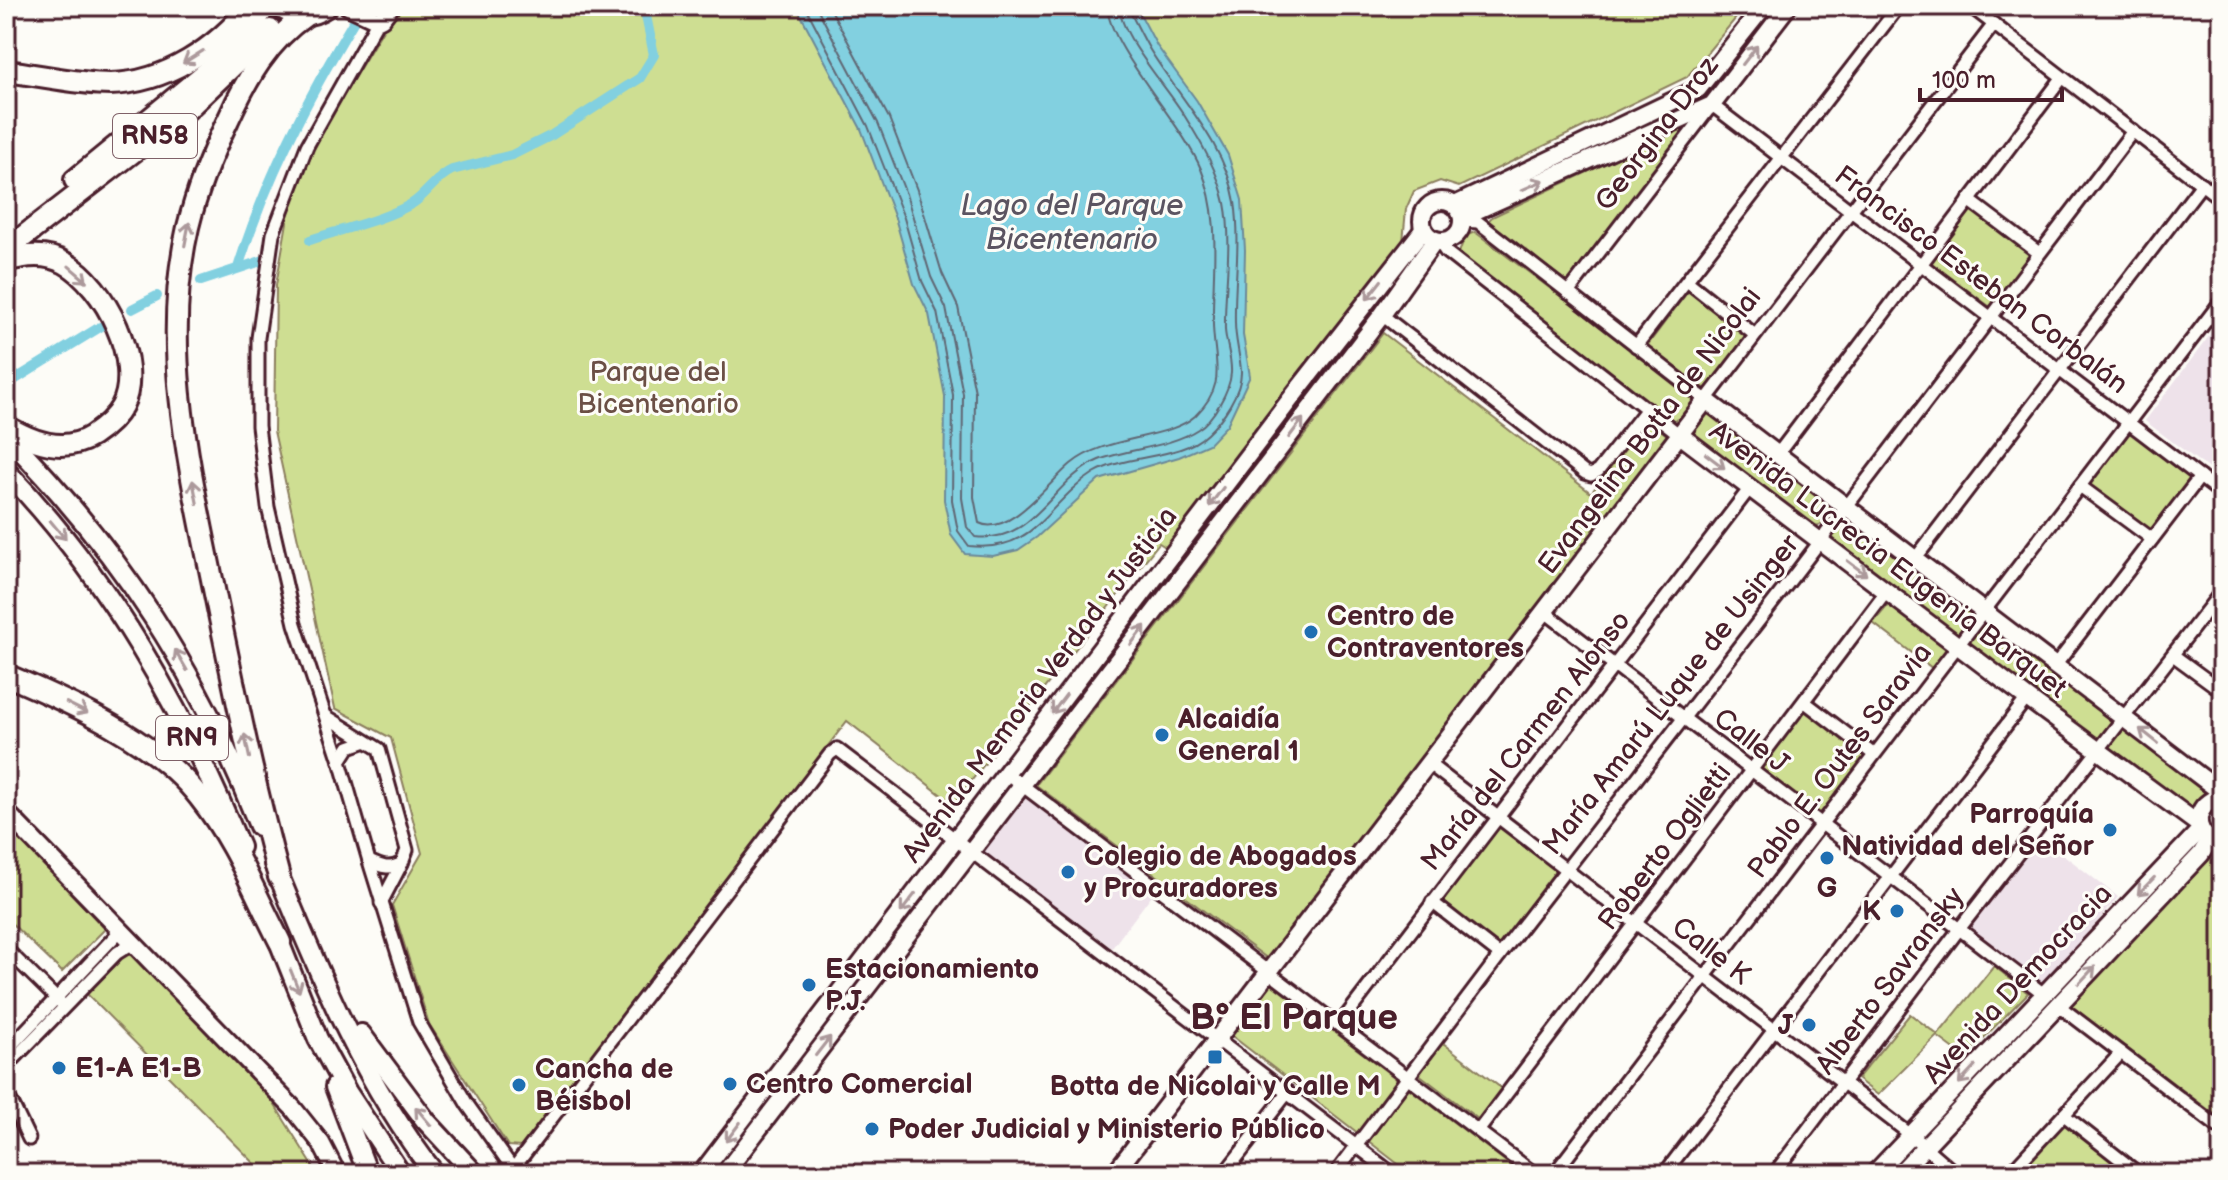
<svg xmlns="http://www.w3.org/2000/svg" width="2228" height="1180" font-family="'Balsamiq Sans',sans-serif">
	<rect width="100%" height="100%" fill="#fdfcf7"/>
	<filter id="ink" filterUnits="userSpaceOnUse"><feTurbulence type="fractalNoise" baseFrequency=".0125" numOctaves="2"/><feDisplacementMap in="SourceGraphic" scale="16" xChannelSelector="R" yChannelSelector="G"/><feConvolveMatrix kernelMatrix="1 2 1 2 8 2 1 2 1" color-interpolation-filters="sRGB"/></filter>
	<g filter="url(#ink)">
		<g fill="#eee2ea">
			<path d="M2222,319V479L2145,421Z"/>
			<path d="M1025,797L1154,892L1112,948L983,851Z"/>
			<path d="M2038,835L2118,897L2044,986L1968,928Z"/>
		</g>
		<g fill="#cede92" stroke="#8c7e5e" stroke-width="2">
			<path d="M397,6H1746L1687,77L1459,187L1440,181L1414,191L1406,209L1403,242L1167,548L1159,543L953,804L847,721L521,1147L508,1146L429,1024L392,905L422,853L391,738L335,708L274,431L276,285L289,211L319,137Z"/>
			<path d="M1685,126L1689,129L1569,283L1489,223L1488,221L1492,217Z"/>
			<path d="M1970,208L2033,254L1993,309L1930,262Z"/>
			<path d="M1475,232L1693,396L1694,403L1681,419L1673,420L1459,253L1465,236Z"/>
			<path d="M1689,290L1748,333L1706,389L1647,346Z"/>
			<path d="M1383,333L1591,493L1648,420L1668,436L1268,959L1036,785Z"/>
			<path d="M1714,410L1830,499L1834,509C1827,521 1824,527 1809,526L1695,438L1691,430L1704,411Z"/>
			<path d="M2129,422L2200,477L2152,539L2080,486Z"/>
			<path d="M1853,517L1974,614L1960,634H1951L1834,543L1832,537L1847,518Z"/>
			<path d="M1890,603L1948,648L1932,668L1873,623Z"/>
			<path d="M1986,620L2204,787L2207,797L2192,813L1967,644Z"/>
			<path d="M1806,708L1868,755L1819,819L1758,771Z"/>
			<path d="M6,825L105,929L62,972L6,918Z"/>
			<path d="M1497,826L1557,871L1499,946L1440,902Z"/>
			<path d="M2215,848H2222V1120L2069,1004Z"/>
			<path d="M125,955H133L271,1099L318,1174H265L87,994Z"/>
			<path d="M1994,966L2028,993L1965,1057L1937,1036L1878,1095L1857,1079L1910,1014L1938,1035Z"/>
			<path d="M1270,983L1522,1174H1411L1232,1036Z"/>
			<path d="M1443,1043L1501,1088L1478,1119L1419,1074Z"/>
			<path d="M2065,1123L2131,1174H2018Z"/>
		</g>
		<path fill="#82d0e0" stroke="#6c8998" stroke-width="2" d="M796,6H1136L1157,46L1197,101L1228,155L1242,200L1245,250L1243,335L1250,376L1227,425L1209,444L1179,457L1099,480L1037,537L1018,550L993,556L965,554L951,535L944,500L945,396L929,314L914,284L896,221L861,129Z"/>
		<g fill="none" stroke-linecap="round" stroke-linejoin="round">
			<g stroke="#606673" stroke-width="2">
				<path d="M805,6L868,126L904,218L922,281L937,312L953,395L952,500L958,531L969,546C1036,554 1046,503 1094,473C1125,454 1180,460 1207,434C1222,420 1242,392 1241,371C1240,355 1235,339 1235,323C1234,283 1241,242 1235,202C1225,143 1180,99 1150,50C1143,38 1137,25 1130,12L1129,6"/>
				<path d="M816,6L878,123L906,194L931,277L946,308L963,394L962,498L967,527L975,537C1036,544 1051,480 1099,460C1130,448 1169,448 1198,429C1213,420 1230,390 1231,373C1232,359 1226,344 1225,330C1224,289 1233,244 1225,203C1218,171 1201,142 1184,115C1167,87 1121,38 1119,6"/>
				<path d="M829,6L889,118L917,190L942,273L958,307L975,392L974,497L979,523C1009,538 1050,481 1071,464C1106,435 1168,440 1195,416C1228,384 1214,363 1213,325C1212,272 1222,219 1201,169C1182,123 1109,48 1107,6"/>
			</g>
			<g stroke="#82d0e0" stroke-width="10">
				<path d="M310,240C342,229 385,220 413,203C427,194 436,177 452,170L512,155L552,135L640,78L654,55L644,6"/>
				<path d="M238,268C266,178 307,99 355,19"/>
				<path d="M201,281L264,260"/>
				<path d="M132,309L157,296"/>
				<path d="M6,385L100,327"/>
			</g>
			<g stroke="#4a1f2b" stroke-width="17">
				<g id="street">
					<path d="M1970,6L2222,200"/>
					<path d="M1969,200L2039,253"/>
					<path d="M1463,221L1478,222L1706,400L1994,24"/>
					<path d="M1439,242L1446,252L1680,435"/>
					<path d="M1687,281L1755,335"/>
					<path d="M1568,293L1712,105L2222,494"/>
					<path d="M1382,315L1585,473L1591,475L1598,471L1646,410"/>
					<path d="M1636,346L1899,6"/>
					<path d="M1777,455L2062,78"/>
					<path d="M2080,486L2152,539"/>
					<path d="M1915,559L2202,184"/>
					<path d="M1545,612L2044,994"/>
					<path d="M2173,655L2222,691"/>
					<path d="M2055,666L2200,477"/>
					<path d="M1805,702L1873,754"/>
					<path d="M326,716L379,749L407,850L402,863C389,870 382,867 369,861L340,761L349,747L366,741"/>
					<path d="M340,761L295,624L268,507L258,426V338L273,234L307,146L378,20"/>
					<path d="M1429,764L1911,1135L1956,1174"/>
					<path d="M1006,773L1535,1174"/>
					<path d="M369,861L419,1022L467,1104L516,1173"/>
					<path d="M1432,902L1500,955"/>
					<path d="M381,903L402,863"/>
					<path d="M6,949L60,1002"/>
					<path d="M2058,1005L2222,1130"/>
					<path d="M1340,1024L1750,488"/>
					<path d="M6,1051L121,930"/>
					<path d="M6,1067L117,953L133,943"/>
					<path d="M6,1091L29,1139"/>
					<path d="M2064,1115L2139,1174"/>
					<path d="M1479,1130L1887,591"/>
					<path d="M513,1169L830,754L837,749L1393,1174"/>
					<path d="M1224,1174L1288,1092"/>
					<path d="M1335,1174L1500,955L1799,569L2133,131"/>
					<path d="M1554,1174L2222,300"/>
					<path d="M1664,1174L2027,698"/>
					<path d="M1774,1174L1960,928L2222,591"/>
					<path d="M2009,1174L2121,1053"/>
				</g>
			</g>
			<g stroke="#4a1f2b" stroke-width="22">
				<g id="secondary">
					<path d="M348,6L378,20L382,18L391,6"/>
					<circle cx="1442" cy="221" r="20"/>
					<path d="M1455,205L1698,89L1764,6"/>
					<path d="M1462,217L1712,105L1788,6"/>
					<path d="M1680,435L2027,698L2198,824"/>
					<path d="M2222,797C2201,800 2191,821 2206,837L2222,840"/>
					<path d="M6,812L293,1108L321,1143L337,1174"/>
					<path d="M701,1174L1296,392L1423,230"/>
					<path d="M724,1174L1382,315L1435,240"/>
					<path d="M1114,1174L1706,400L2222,793"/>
					<path d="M1874,1174L2200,830"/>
					<path d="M1899,1174L2201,854L2210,839"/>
				</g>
			</g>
			<g stroke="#4a1f2b" stroke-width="24">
				<g id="primary">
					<path d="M6,435C122,553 198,672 259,826"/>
					<path d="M6,471C111,580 182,708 240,847"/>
					<path d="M274,864C318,971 363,1083 435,1174"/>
					<path d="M274,929L318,1039L347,1092L401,1174"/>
					<path d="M361,1034L426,1121L475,1174"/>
					<path d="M335,1087L368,1174"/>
				</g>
			</g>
			<g stroke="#4a1f2b" stroke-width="26">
				<g id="highway">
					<path d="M279,6C295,17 311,17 327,6"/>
					<path d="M6,71C40,75 76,84 110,84C166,83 217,48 251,6"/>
					<path d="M75,180L213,67L241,39L266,6"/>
					<path d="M6,250L182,114L270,30"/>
					<path d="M6,261C25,255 47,253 65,263C105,285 144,363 122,406C115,419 104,428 92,436C64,454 32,442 6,426"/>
					<path d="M6,675C72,703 156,740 200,798C234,840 255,894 280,942"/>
					<path d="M279,877C254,785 235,692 216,599C192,478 159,351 188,227C197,190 211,155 228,120C247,78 268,41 306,15"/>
				</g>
			</g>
			<use href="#street" stroke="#fdfcf7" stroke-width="11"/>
			<use href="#secondary" stroke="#fdfcf7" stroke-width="16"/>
			<use href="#primary" stroke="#fdfcf7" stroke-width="18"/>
			<use href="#highway" stroke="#fdfcf7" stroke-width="20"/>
		</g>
		<defs><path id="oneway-shaft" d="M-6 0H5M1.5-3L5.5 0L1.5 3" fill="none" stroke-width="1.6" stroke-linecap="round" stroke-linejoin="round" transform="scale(2)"/></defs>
		<g stroke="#ac999b">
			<use href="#oneway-shaft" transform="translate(1750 55) rotate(-52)"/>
			<use href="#oneway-shaft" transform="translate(193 57) rotate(148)"/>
			<use href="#oneway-shaft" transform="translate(1533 185) rotate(-24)"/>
			<use href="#oneway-shaft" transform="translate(187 234) rotate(-79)"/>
			<use href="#oneway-shaft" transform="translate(78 274) rotate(41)"/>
			<use href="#oneway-shaft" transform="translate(1374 290) rotate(128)"/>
			<use href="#oneway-shaft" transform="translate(1296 428) rotate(-53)"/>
			<use href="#oneway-shaft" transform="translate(1715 461) rotate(37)"/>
			<use href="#oneway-shaft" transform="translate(195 492) rotate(-101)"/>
			<use href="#oneway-shaft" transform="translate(1216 497) rotate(127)"/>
			<use href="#oneway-shaft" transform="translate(58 530) rotate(50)"/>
			<use href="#oneway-shaft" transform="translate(1857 568) rotate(37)"/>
			<use href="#oneway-shaft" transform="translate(1138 635) rotate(-53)"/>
			<use href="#oneway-shaft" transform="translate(181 660) rotate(-120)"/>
			<use href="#oneway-shaft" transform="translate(1059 704) rotate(127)"/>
			<use href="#oneway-shaft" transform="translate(77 708) rotate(27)"/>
			<use href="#oneway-shaft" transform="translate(2149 736) rotate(-142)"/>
			<use href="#oneway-shaft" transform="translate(247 746) rotate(-102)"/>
			<use href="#oneway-shaft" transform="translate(2146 886) rotate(134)"/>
			<use href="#oneway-shaft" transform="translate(908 903) rotate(128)"/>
			<use href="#oneway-shaft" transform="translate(2087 975) rotate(-47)"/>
			<use href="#oneway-shaft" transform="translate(295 981) rotate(68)"/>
			<use href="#oneway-shaft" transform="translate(823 1046) rotate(-52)"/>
			<use href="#oneway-shaft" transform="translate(1967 1075) rotate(133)"/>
			<use href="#oneway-shaft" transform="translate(423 1116) rotate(-130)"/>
			<use href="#oneway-shaft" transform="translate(733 1132) rotate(127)"/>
		</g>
	</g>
	<g fill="#1f6fb2" stroke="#fdfcf7" stroke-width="3">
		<circle cx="1311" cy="632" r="8"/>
		<circle cx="1162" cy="735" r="8"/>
		<circle cx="2110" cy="830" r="8"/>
		<circle cx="1827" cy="858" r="8"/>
		<circle cx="1068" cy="872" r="8"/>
		<circle cx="1897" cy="911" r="8"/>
		<circle cx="809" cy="985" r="8"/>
		<circle cx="1809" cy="1025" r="8"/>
		<rect x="1207" y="1049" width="16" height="16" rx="4"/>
		<circle cx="59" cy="1068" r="8"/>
		<circle cx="730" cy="1084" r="8"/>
		<circle cx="519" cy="1085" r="8"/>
		<circle cx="872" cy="1129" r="8"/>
	</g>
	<g text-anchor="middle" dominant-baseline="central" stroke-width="6" stroke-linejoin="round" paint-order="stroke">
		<g fill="#fdfcf7" stroke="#806168" stroke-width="2">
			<rect x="113" y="114" width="84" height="44" rx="6"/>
			<rect x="156" y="716" width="72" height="44" rx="6"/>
		</g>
		<g font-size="26" font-weight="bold" fill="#4a1f2b">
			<text x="155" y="136">RN58</text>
			<text x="192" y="738">RN9</text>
		</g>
		<g font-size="28" fill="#4a1f2b" stroke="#fdfcf7">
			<text transform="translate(1657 134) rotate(-53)">Georgina Droz</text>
			<text transform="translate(1981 280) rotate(37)">Francisco Esteban Corbalán</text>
			<text transform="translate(1650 431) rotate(-53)">Evangelina Botta de Nicolai</text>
			<text transform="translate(1888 560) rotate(37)">Avenida Lucrecia Eugenia Barquet</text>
			<text transform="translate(1040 685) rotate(-53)">Avenida Memoria Verdad y Justicia</text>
			<text transform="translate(1671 695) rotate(-52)">María Amarú Luque de Usinger</text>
			<text transform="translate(1526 741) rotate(-52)">María del Carmen Alonso</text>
			<text transform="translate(1751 741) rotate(38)">Calle J</text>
			<text transform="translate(1840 761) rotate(-53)">Pablo E. Outes Saravia</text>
			<text transform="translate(1665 847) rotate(-53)">Roberto Oglietti</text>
			<text transform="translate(1711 951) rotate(38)">Calle K</text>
			<text transform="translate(1890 981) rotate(-53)">Alberto Savransky</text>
			<text transform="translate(2018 984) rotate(-47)">Avenida Democracia</text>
		</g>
		<g font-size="28" fill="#6b4f45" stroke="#fdfcf7">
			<text x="658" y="372">Parque del<tspan x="658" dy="32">Bicentenario</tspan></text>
		</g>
		<g font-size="28" font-weight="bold" fill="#4a1f2b" stroke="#fdfcf7" text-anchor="start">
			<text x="1327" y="616">Centro de<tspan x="1327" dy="32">Contraventores</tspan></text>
			<text x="1178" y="719">Alcaidía<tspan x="1178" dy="32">General 1</tspan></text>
			<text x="2094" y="814" text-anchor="end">Parroquía<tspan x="2094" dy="32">Natividad del Señor</tspan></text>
			<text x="1084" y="856">Colegio de Abogados<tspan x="1084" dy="32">y Procuradores</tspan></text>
			<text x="1827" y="888" text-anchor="middle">G</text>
			<text x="1881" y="911" text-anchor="end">K</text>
			<text x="825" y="969">Estacionamiento<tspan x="825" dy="32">P.J.</tspan></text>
			<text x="1793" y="1025" text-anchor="end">J</text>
			<text x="75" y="1068">E1-A E1-B</text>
			<text x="535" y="1069">Cancha de<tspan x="535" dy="32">Béisbol</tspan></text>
			<text x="746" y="1084">Centro Comercial</text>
			<text x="1215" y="1086" text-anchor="middle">Botta de Nicolai y Calle M</text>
			<text x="888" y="1129">Poder Judicial y Ministerio Público</text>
		</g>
		<g font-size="30" font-style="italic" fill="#5b5461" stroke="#fdfcf7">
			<text x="1072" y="206">Lago del Parque<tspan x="1072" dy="34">Bicentenario</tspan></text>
		</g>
		<g font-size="36" font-weight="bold" fill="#4a1f2b" stroke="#fdfcf7">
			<text x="1294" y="1018">Bº El Parque</text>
		</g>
	</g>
	<rect width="2228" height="1180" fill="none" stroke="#fdfcf7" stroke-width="32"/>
	<rect x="16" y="16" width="2196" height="1148" fill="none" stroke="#4a1f2b" stroke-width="3" filter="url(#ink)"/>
	<path d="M1920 88v12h142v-12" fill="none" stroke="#4a1f2b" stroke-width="4"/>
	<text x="1932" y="88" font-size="24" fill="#4a1f2b" stroke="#fdfcf7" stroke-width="6" paint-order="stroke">100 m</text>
</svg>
